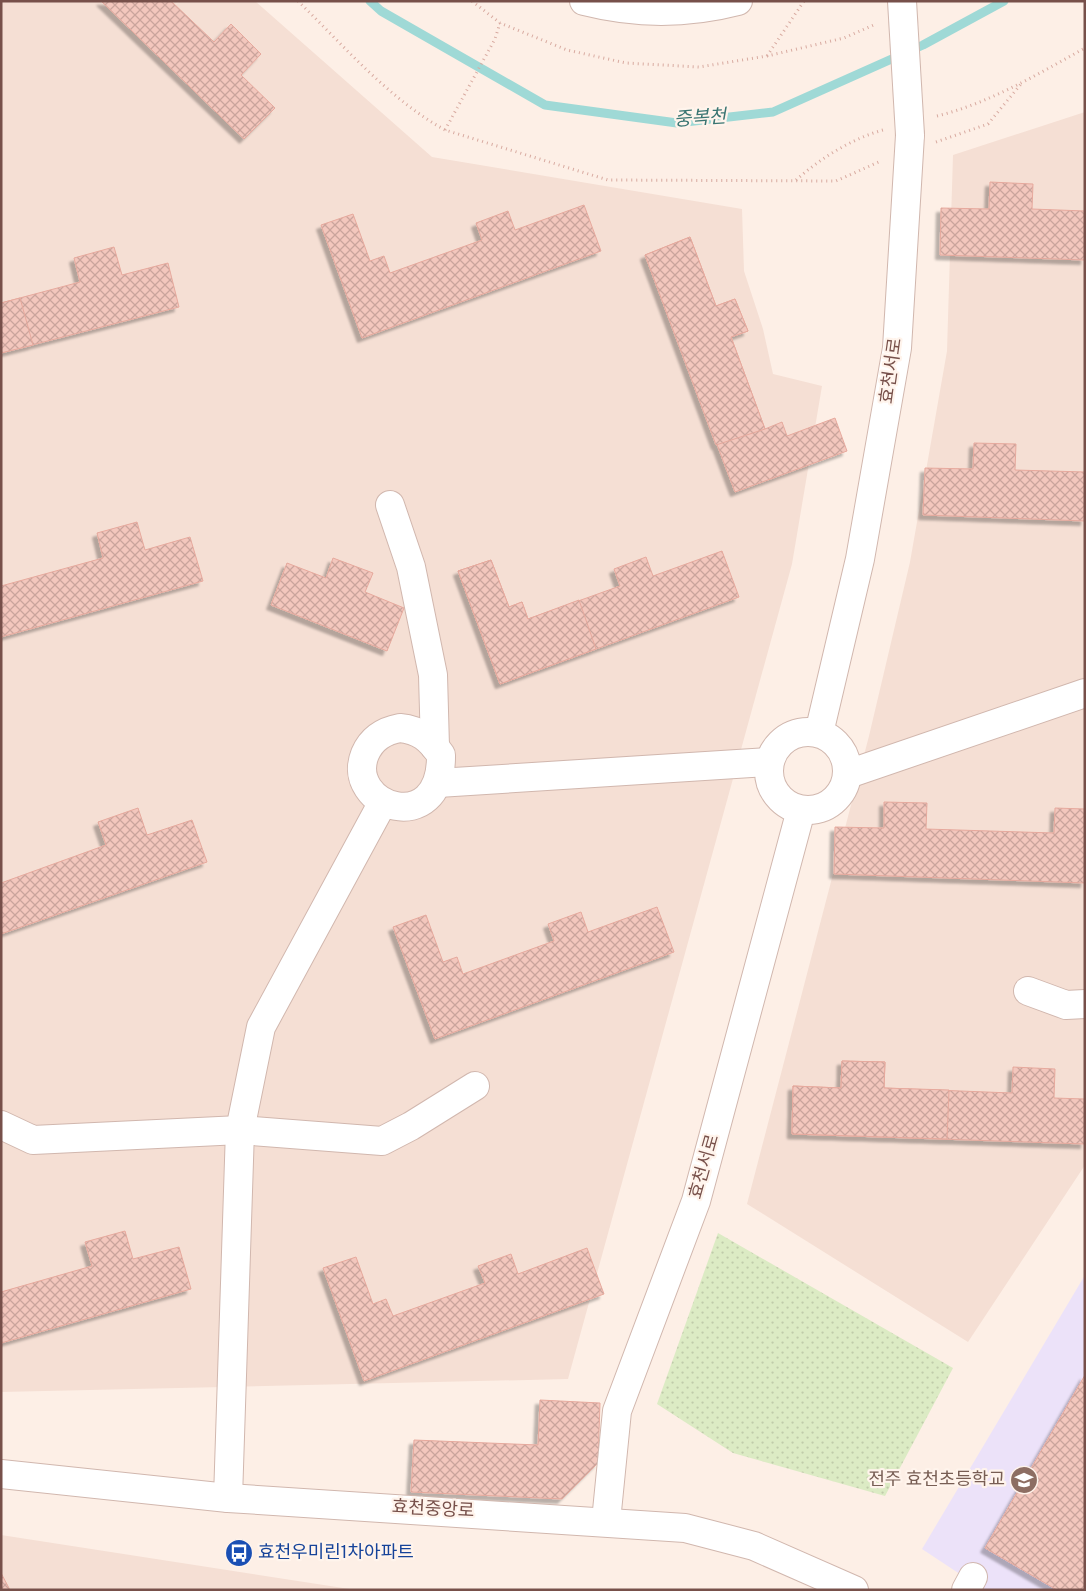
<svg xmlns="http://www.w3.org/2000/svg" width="1086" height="1591" font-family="Overpass,'Noto Sans KR',sans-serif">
	<defs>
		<pattern id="park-dots" width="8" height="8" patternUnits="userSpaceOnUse" patternTransform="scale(1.25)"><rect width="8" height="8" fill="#dcebc4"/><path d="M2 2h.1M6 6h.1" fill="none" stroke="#c0cbaa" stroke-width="1.8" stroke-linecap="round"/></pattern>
		<pattern id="building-cross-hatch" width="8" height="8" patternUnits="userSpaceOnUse" patternTransform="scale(1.25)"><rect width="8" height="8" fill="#f3c7bd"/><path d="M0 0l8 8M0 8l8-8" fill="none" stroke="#caa49c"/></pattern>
		<filter id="shadow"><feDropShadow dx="-4.5" dy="4.5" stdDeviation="1" flood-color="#0004"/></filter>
	</defs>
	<rect width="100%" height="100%" fill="#fdefe6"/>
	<g fill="#f5dfd4">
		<path d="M1,1H255L432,157L742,209L744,271L763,329L773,374L822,386L792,564L568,1379L1,1392Z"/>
		<path d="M1085,112V1165L968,1342L747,1204L869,736L910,562L947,351L953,155Z"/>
		<path d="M1,1535L356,1590H1Z"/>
	</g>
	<path fill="#ece2f9" d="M1085,1275V1590H984L922,1549Z"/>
	<path fill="url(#park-dots)" d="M718,1233L953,1368L885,1496L733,1453L657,1404Z"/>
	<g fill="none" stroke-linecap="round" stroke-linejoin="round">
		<path stroke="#9fd9d6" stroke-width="9" d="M370,1L381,11L545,105L677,123L773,112L923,45L1004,1"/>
	</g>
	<g fill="url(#building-cross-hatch)" stroke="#e6a99d" filter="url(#shadow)">
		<path d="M101,1H171L214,42L231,24L261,54L241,75L275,108L244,139Z"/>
		<path d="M990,182L1033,184L1032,209L1085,211V260L940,255L941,208L989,209Z"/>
		<path d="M584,205L601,251L362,338L321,225L353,214L370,261L384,256L390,273L482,240L476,223L508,211L515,230Z"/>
		<path d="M690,237L716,306L735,299L748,331L731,337L765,429L782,422L787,436L835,418L847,451L735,492L645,255Z"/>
		<path d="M690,237L716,306L735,299L748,331L731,337L765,429L716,445L645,255Z"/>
		<path d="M114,247L122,275L168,263L179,307L1,353V303L80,282L74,258Z"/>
		<path d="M20,298L33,345L1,353V303Z"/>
		<path d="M974,443L1016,444L1015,470L1085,472V521L923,515L925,468L973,469Z"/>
		<path d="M137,522L145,550L190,537L203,581L1,637V586L103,558L97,533Z"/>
		<path d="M722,551L739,597L500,684L458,571L491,560L509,607L522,602L528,619L620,586L614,569L646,557L653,576Z"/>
		<path d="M333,558L373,573L365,592L404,608L387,651L271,605L287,563L326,578Z"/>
		<path d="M491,560L509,607L522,602L528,619L579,600L596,649L500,684L458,571Z"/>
		<path d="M884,802L927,803L926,829L1054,833L1055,808L1085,809V883L834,874L835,827L884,828Z"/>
		<path d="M138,808L147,835L192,820L207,862L1,934V883L106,845L98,822Z"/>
		<path d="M657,907L674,952L435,1039L393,927L426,915L443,962L457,957L463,974L554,941L548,924L581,912L588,932Z"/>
		<path d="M842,1061L885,1062L884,1088L1012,1093L1013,1067L1055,1069L1054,1098L1085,1099V1144L792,1134L793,1086L841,1088Z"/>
		<path d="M842,1061L885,1062L884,1088L949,1090L947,1139L792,1134L793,1086L841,1088Z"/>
		<path d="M125,1231L133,1259L179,1247L191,1289L1,1343V1292L92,1266L85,1242Z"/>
		<path d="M587,1248L604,1294L364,1381L323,1268L356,1257L373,1304L386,1299L393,1316L485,1283L478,1266L511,1254L518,1274Z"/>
		<path d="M1085,1375V1590H1057L985,1548Z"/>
		<path d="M540,1400L600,1403L598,1463L562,1499L411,1492L414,1440L538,1445Z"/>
		<path d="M1,1573L10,1590H1Z"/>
	</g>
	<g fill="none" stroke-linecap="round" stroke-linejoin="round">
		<g stroke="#d1b7ae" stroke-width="30">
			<g id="minor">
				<path d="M584,1C635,14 688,14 738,1"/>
				<path d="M390,505L411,567L433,675L435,747"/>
				<path d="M400,728C420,730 430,739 441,755C442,840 344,806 365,754C372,738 384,731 400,728Z"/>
				<circle cx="808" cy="771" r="39"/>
				<path d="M819,733L860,559L897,348L910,135"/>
				<path d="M848,774L1085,693"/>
				<path d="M438,783L769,762"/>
				<path d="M1028,991L1066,1005L1085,1004"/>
				<path d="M1,1125L33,1140L240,1130L382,1141L411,1126L475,1086"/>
				<path d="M1,1474L228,1498L685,1528L754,1546L854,1590"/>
				<path d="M228,1498L240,1130L261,1027L383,802"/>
				<path d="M606,1521L617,1411L696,1201L801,810"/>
				<path d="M966,1590L973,1577"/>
			</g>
		</g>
		<g stroke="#d8aaa0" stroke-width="3" stroke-dasharray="1 4" stroke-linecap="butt">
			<path d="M298,1C344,46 389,99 445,130L608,180L836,181L881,161"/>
			<path d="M472,1L500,23L567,50L626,63L699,67L767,56L844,38L876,24"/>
			<path d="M767,56L804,1"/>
			<path d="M937,116C990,103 1038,74 1085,48"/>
			<path d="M445,130L495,39L500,23"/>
			<path d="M936,142L988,124L1021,84"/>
			<path d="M796,180C821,158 851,139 883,130"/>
		</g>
		<use href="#minor" stroke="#fff" stroke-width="28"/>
		<g stroke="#d1b7ae" stroke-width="30" stroke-linecap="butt">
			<path id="minor-bridge" d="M902,1L910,135"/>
		</g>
		<use href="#minor-bridge" stroke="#fff" stroke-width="28"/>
	</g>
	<defs>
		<g id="school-disc" transform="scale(1.4375)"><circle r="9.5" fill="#8d6e63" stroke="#fff4ec"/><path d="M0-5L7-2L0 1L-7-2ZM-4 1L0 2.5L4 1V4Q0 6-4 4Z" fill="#fff"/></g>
		<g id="bus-disc" transform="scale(1.4375)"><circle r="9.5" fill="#1a4fb4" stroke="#fff4ec"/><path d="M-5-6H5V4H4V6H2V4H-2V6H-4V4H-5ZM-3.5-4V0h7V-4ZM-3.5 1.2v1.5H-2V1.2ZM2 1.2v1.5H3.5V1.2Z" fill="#fff"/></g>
	</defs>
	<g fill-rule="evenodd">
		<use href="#school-disc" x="1024" y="1480"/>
		<use href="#bus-disc" x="239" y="1553"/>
	</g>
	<g text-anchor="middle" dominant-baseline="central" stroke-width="4.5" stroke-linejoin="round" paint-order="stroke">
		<g font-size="18" fill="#77504a" stroke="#fff4ec">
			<text transform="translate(892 371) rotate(-82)">효천서로</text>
			<text transform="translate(705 1167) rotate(-74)">효천서로</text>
			<text transform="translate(433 1510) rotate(3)">효천중앙로</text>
		</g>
		<g font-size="18" fill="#785e54" stroke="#fff4ec" text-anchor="end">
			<text x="1005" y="1480">전주 효천초등학교</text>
		</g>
		<g font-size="18" fill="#164399" stroke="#fff4ec" text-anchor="start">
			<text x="258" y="1553">효천우미린1차아파트</text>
		</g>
		<g font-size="19" font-style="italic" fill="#3a7572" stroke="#fff4ec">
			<text transform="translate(700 119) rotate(-4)">중복천</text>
		</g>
	</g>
	<rect width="1086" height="1591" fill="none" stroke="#77504a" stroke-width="5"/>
</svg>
